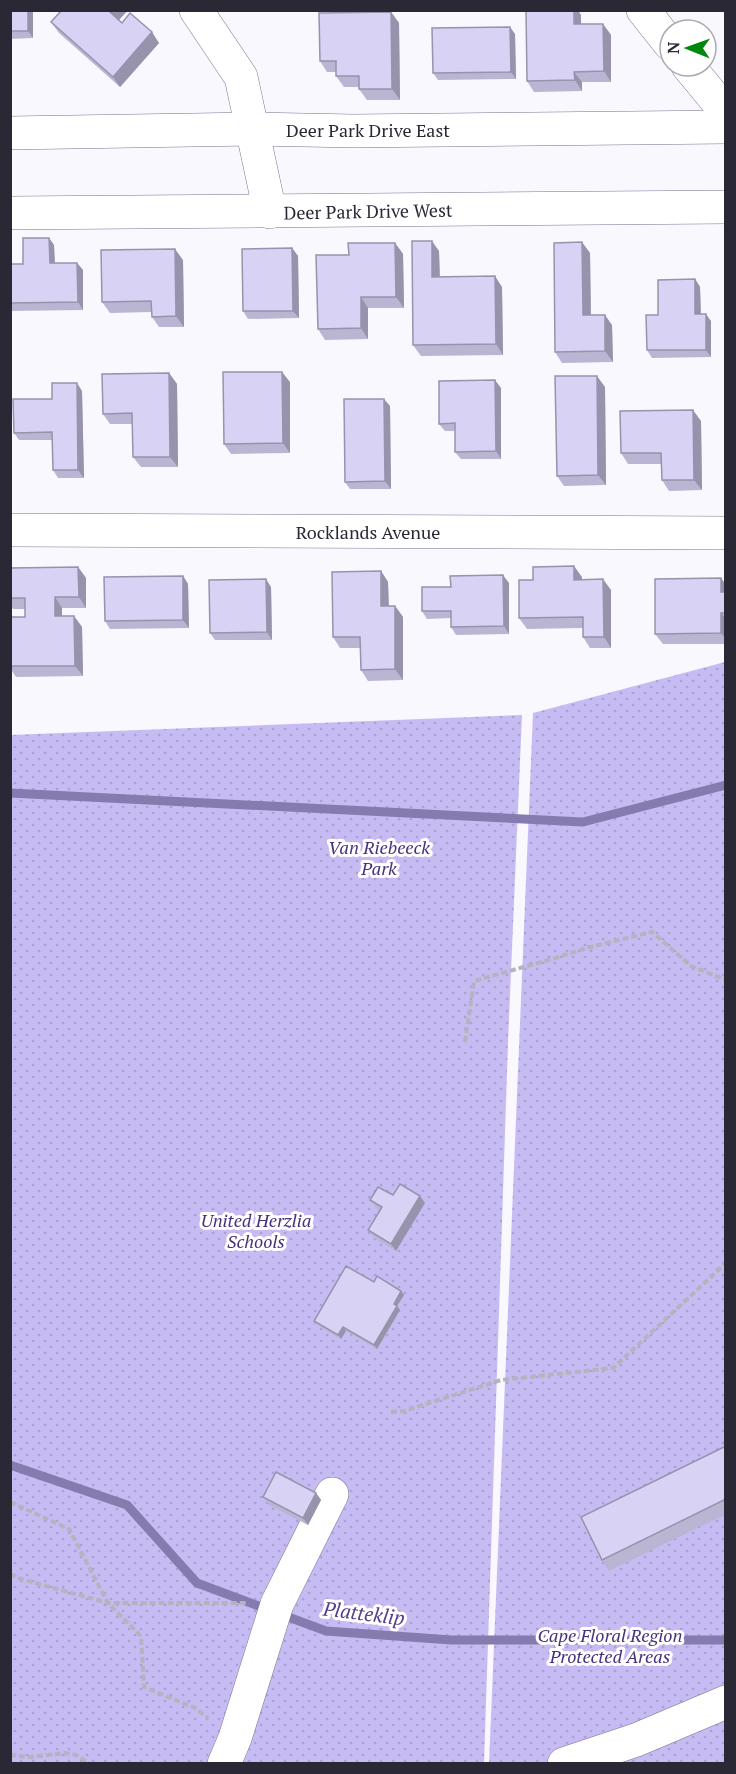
<svg xmlns="http://www.w3.org/2000/svg" width="736" height="1774" font-family="'PT Serif',serif">
	<defs>
		<pattern id="park-dots" width="8" height="8" patternUnits="userSpaceOnUse" patternTransform="scale(1.5)"><rect width="8" height="8" fill="#c6bcf3"/><path d="M2 2h.1M6 6h.1" fill="none" stroke="#aaa2d1" stroke-width="1.8" stroke-linecap="round"/></pattern>
	</defs>
	<rect width="100%" height="100%" fill="#f9f8ff"/>
	<g fill="url(#park-dots)">
		<path d="M725,662V1763L489,1764L533,713Z"/>
		<path d="M522,715L508,1042L484,1763H11L10,735Z"/>
	</g>
	<g fill="none" stroke-linecap="round" stroke-linejoin="round">
		<g stroke="#857bae" stroke-width="9">
			<path d="M10,793L583,822L726,785"/>
			<path d="M10,1465L127,1505L197,1583L326,1631L451,1640H726"/>
		</g>
		<g stroke="#787292" stroke-width="34">
			<g id="minor">
				<path d="M196,10L241,77L270,212"/>
				<path d="M643,10L670,44"/>
				<path d="M688,66L726,112"/>
				<path d="M10,133L253,129L354,131L726,127"/>
				<path d="M10,213L726,207"/>
				<path d="M10,530L726,533"/>
				<path d="M224,1764L235,1738L277,1604L332,1494"/>
				<path d="M564,1764L636,1740L726,1702"/>
			</g>
		</g>
		<g stroke="#b5b3bd" stroke-width="4" stroke-dasharray="6 3" stroke-linecap="butt">
			<path d="M465,1042L474,981L552,959L590,947L652,932L691,966L726,980"/>
			<path d="M391,1412L404,1411L501,1380L613,1368L726,1263"/>
			<path d="M10,1502L69,1529L108,1603L141,1636L144,1687L195,1708L208,1718"/>
			<path d="M10,1574L21,1579L108,1603H246"/>
			<path d="M10,1755L30,1757L65,1753L76,1755L90,1764"/>
		</g>
		<use href="#minor" stroke="#fff" stroke-width="33"/>
	</g>
	<g fill="#bab5d3">
		<path d="M10,10H33V38L10,39Z"/>
		<path d="M62,10H128L119,20L122,23L159,43L120,87L59,33L51,22Z"/>
		<path d="M391,12L399,23L400,100H367L359,89V87H344L336,76V72H327L320,61Z"/>
		<path d="M581,15V24H603L611,35V82H582V91L534,92L527,81Z"/>
		<path d="M515,34L516,79L438,80L433,73Z"/>
		<path d="M49,238L54,245L55,263H77L83,270V310L10,311V264H23Z"/>
		<path d="M395,243L403,254L404,308H368V339L325,340L318,329L349,255Z"/>
		<path d="M292,248L298,256L299,318L248,319L243,311Z"/>
		<path d="M439,251L440,277L502,287L503,355L421,356L413,345Z"/>
		<path d="M590,253L591,315L612,325L613,362L562,363L555,352Z"/>
		<path d="M183,260L184,327H159L152,317V312L110,313L102,302Z"/>
		<path d="M695,279L700,287L701,314L711,321V357L652,358L647,350L658,315Z"/>
		<path d="M169,373L177,384L178,467H141L133,457V424H110L103,414Z"/>
		<path d="M290,382V453L231,454L224,444Z"/>
		<path d="M605,387L606,485L564,486L557,476Z"/>
		<path d="M501,388V459H461L455,452V431H445L439,424Z"/>
		<path d="M82,391L84,478H58L53,470V440H19L14,433L52,399Z"/>
		<path d="M390,406L391,489H350L345,482Z"/>
		<path d="M701,421L702,490L669,491L662,480V464H628L621,453Z"/>
		<path d="M78,567L86,578V608H62V616H74L82,627L83,676L16,677L10,668V617H25V609H13L10,605V568Z"/>
		<path d="M381,571L388,582L389,606H395L403,617V680L368,681L361,670L360,648H340L333,637Z"/>
		<path d="M183,576L188,584L189,628L110,629L105,621Z"/>
		<path d="M582,577V579L611,590V648H590L583,637V628L527,629L519,618L533,580Z"/>
		<path d="M721,578L726,585V644H663L655,634Z"/>
		<path d="M509,583V634L456,635L451,627V618L427,619L422,611L451,587Z"/>
		<path d="M271,587L272,640H215L210,633Z"/>
		<path d="M393,1195L425,1203L396,1251L374,1238L368,1230L380,1211L376,1208L370,1200Z"/>
		<path d="M374,1282L401,1291L404,1295L397,1306L400,1310L377,1349L346,1331L341,1339L316,1324L314,1321Z"/>
		<path d="M726,1446V1514L609,1571L602,1560Z"/>
		<path d="M316,1493L321,1500L308,1525L269,1505L263,1497Z"/>
	</g>
	<g fill="#9793ac">
		<path d="M28,10H33V38L28,31Z"/>
		<path d="M111,10H128L117,22L110,12Z"/>
		<path d="M574,10H578L581,15V35L574,24Z"/>
		<path d="M391,12L399,23L400,100L392,89Z"/>
		<path d="M603,24L611,35V82L604,71Z"/>
		<path d="M510,27L515,34L516,79L511,72Z"/>
		<path d="M152,32L159,43L120,87L113,77Z"/>
		<path d="M574,72L582,82V91L575,80Z"/>
		<path d="M49,238L54,245L55,271L50,263Z"/>
		<path d="M432,241L439,251L440,288L432,277Z"/>
		<path d="M582,242L590,253L591,326L583,315Z"/>
		<path d="M395,243L403,254L404,308L396,297Z"/>
		<path d="M292,248L298,256L299,318L293,311Z"/>
		<path d="M175,249L183,260L184,327L176,316Z"/>
		<path d="M77,263L83,270V310L78,302Z"/>
		<path d="M495,276L502,287L503,355L496,344Z"/>
		<path d="M695,279L700,287L701,322L695,314Z"/>
		<path d="M361,297L368,308V339L361,328Z"/>
		<path d="M706,314L711,321V357L706,350Z"/>
		<path d="M605,315L612,325L613,362L605,351Z"/>
		<path d="M282,372L290,382V453L283,443Z"/>
		<path d="M169,373L177,384L178,467L170,457Z"/>
		<path d="M597,376L605,387L606,485L598,475Z"/>
		<path d="M495,380L501,388V459L496,451Z"/>
		<path d="M77,383L82,391L84,478L78,470Z"/>
		<path d="M384,399L390,406L391,489L385,481Z"/>
		<path d="M693,410L701,421L702,490L694,480Z"/>
		<path d="M574,566L582,577V590L574,580Z"/>
		<path d="M78,567L86,578V608L79,597Z"/>
		<path d="M381,571L388,582L389,617L381,606Z"/>
		<path d="M503,575L509,583V634L504,626Z"/>
		<path d="M183,576L188,584L189,628L183,620Z"/>
		<path d="M721,578L726,585V599L721,592Z"/>
		<path d="M266,579L271,587L272,640L267,632Z"/>
		<path d="M603,579L611,590V648L604,637Z"/>
		<path d="M55,597L62,608V627L55,616Z"/>
		<path d="M395,606L403,617V680L395,669Z"/>
		<path d="M721,613L726,619V639L721,633Z"/>
		<path d="M74,616L82,627L83,676L75,666Z"/>
		<path d="M420,1196L425,1203L396,1251L391,1244Z"/>
		<path d="M401,1291L404,1295L397,1306L400,1310L377,1349L374,1345L394,1304Z"/>
		<path d="M343,1327L346,1331L341,1339L338,1335Z"/>
		<path d="M316,1493L321,1500L308,1525L303,1518Z"/>
	</g>
	<g fill="#d8d2f5" stroke="#9793ac" stroke-width="1.5">
		<rect x="10" y="10" width="18" height="21"/>
		<path d="M62,10H111L110,12L122,23L130,13L152,32L113,77L51,22Z"/>
		<path d="M526,10H574V24H603L604,71L574,72L575,80L527,81Z"/>
		<path d="M391,12L392,89H359V76H336V61H320L319,13Z"/>
		<path d="M510,27L511,72L433,73L432,28Z"/>
		<path d="M23,238H49L50,263H77L78,302L10,303V264H23Z"/>
		<path d="M412,241H432V277L495,276L496,344L413,345Z"/>
		<path d="M582,242L583,315H605V351L555,352L554,243Z"/>
		<path d="M348,243H395L396,297H361V328L318,329L316,255H349Z"/>
		<path d="M292,248L293,311H243L242,249Z"/>
		<path d="M175,249L176,316L152,317L151,301L102,302L101,250Z"/>
		<path d="M695,279V314H706V350H647L646,315H658V280Z"/>
		<path d="M223,372H282L283,443L224,444Z"/>
		<path d="M169,373L170,457H133L132,413L103,414L102,374Z"/>
		<path d="M555,376H597L598,475L557,476Z"/>
		<path d="M495,380L496,451L455,452V423L439,424V381Z"/>
		<path d="M52,383H77L78,470H53L52,432L14,433L13,399H52Z"/>
		<path d="M344,399H384L385,481L345,482Z"/>
		<path d="M693,410L694,480H662L661,453H621L620,411Z"/>
		<path d="M574,566V580L603,579L604,637H583V617L519,618V580H533V567Z"/>
		<path d="M78,567L79,597H55V616H74L75,666H10V617H25V598H10V568Z"/>
		<path d="M381,571V606H395V669L361,670L360,637H333L332,572Z"/>
		<path d="M503,575L504,626L451,627V611H422V587H451L450,576Z"/>
		<path d="M183,576V620L105,621L104,577Z"/>
		<path d="M721,578V592H726V613H721V633L655,634V579Z"/>
		<path d="M266,579L267,632L210,633L209,580Z"/>
		<path d="M400,1184L420,1196L391,1244L368,1230L382,1207L370,1200L378,1187L393,1195Z"/>
		<path d="M346,1266L374,1282L377,1276L401,1291L394,1304L397,1306L374,1345L343,1327L338,1335L314,1321Z"/>
		<path d="M726,1446V1499L602,1560L581,1517Z"/>
		<path d="M276,1472L316,1493L303,1518L263,1497Z"/>
	</g>
	<g text-anchor="middle" dominant-baseline="central" stroke-width="6" stroke-linejoin="round" paint-order="stroke">
		<g font-size="18" fill="#2b2836" stroke="#fff">
			<text x="368" y="130">Deer Park Drive East</text>
			<text transform="translate(368 211) rotate(-1)">Deer Park Drive West</text>
			<text x="368" y="532">Rocklands Avenue</text>
		</g>
		<g font-size="18" font-style="italic" fill="#47307d" stroke="#fff">
			<text x="379" y="847">Van Riebeeck<tspan x="379" dy="21">Park</tspan></text>
			<text x="256" y="1220">United Herzlia<tspan x="256" dy="21">Schools</tspan></text>
			<text x="610" y="1635">Cape Floral Region<tspan x="610" dy="21">Protected Areas</tspan></text>
		</g>
		<g font-size="20" font-style="italic" fill="#55408e" stroke="#fff">
			<text transform="translate(364 1613) rotate(7)">Platteklip</text>
		</g>
	</g>
	<rect width="736" height="1774" fill="none" stroke="#2b2836" stroke-width="24"/>
	<g transform="translate(688 48) rotate(271)"><circle r="28" fill="#ffffff" stroke="#aaa9af" stroke-width="1.5"/>
	<path d="M0-4.5L10 22L0 15L-10 22Z" fill="#00870f"/>
	<text y="-9" font-size="16" font-weight="bold" text-anchor="middle" fill="#2b2836">N</text>
	</g>
</svg>
